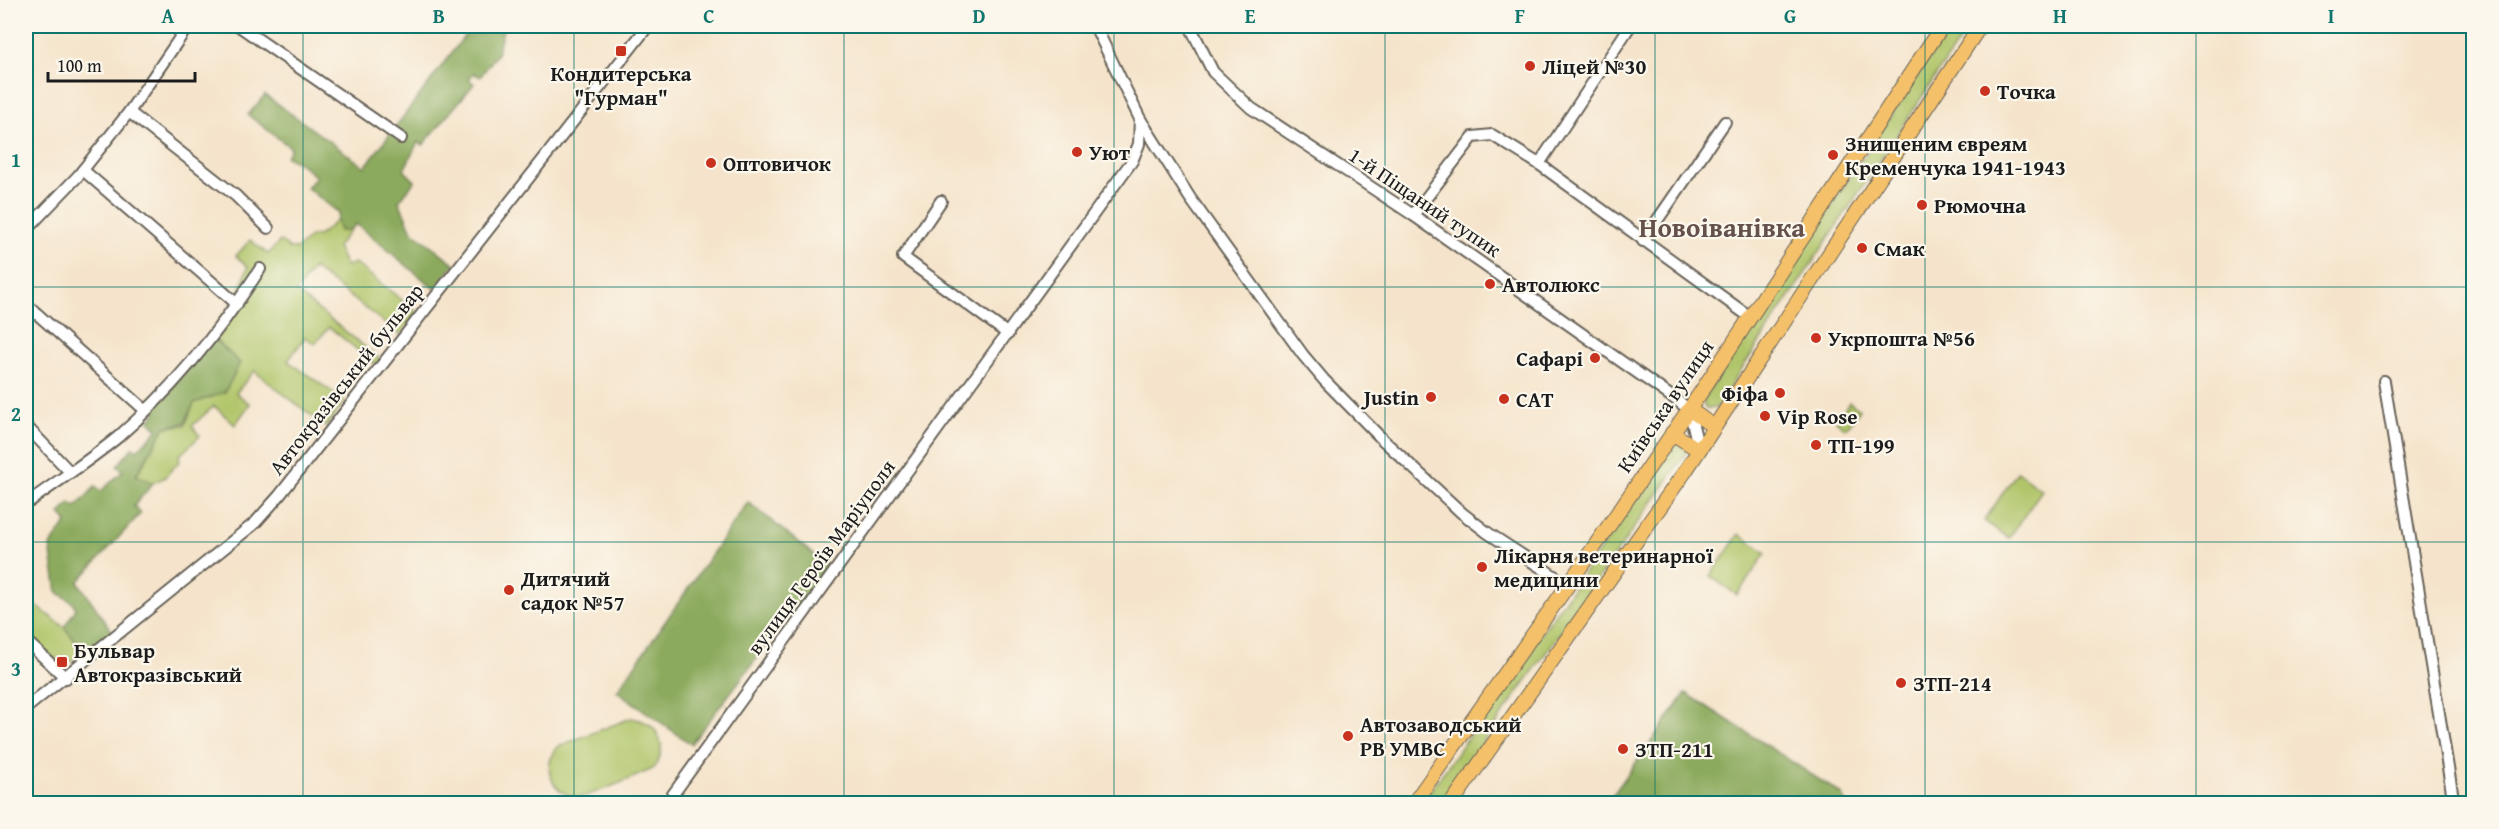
<svg xmlns="http://www.w3.org/2000/svg" width="2499" height="829" font-family="'Gentium Book Plus',serif">
	<rect width="100%" height="100%" fill="#fbf7ec"/>
	<filter id="ink" filterUnits="userSpaceOnUse"><feTurbulence type="fractalNoise" baseFrequency=".0167" numOctaves="2"/><feDisplacementMap in="SourceGraphic" scale="12" xChannelSelector="R" yChannelSelector="G"/><feConvolveMatrix kernelMatrix="1 2 1 2 8 2 1 2 1" color-interpolation-filters="sRGB"/></filter>
	<filter id="wash" filterUnits="userSpaceOnUse"><feTurbulence type="fractalNoise" baseFrequency=".008" numOctaves="4" result="noise"/><feDisplacementMap in="SourceGraphic" scale="24" xChannelSelector="R" yChannelSelector="G"/><feGaussianBlur stdDeviation="1.35" result="paint"/><feColorMatrix in="noise" values="0 0 0 0 0 0 0 0 0 0 0 0 0 0 0 0 0 1.4 0 .05"/><feComposite in="paint" operator="in"/></filter>
	<g filter="url(#wash)">
		<rect width="100%" height="100%" fill="#f5e4cb"/>
		<g fill="#b0c569" stroke="#667042" stroke-width="1.5">
			<path d="M1950,26H1969L1716,408L1706,409L1703,404L1704,398Z"/>
			<path d="M337,220L340,231L350,230L337,247L346,266L355,263L417,312L400,335L313,268L296,292L380,359L376,365L329,327L315,344L305,337L288,361L345,401L326,427L254,371L236,393L250,404L235,425L214,406L192,426L200,436L179,456L180,461L164,478L153,483L136,476L165,427L185,425L194,403L225,392L239,363L210,335L239,292L248,267L236,256L250,240L268,254L280,241L289,248L297,249L310,237L320,235Z"/>
			<path d="M1849,402L1860,410L1846,429L1836,421Z"/>
			<path d="M1676,442L1686,448V454L1440,803L1421,804Z"/>
			<path d="M2017,472L2042,490L2009,538L1984,521Z"/>
			<path d="M1739,534L1766,553L1737,595L1710,576Z"/>
			<path d="M26,598L64,627L85,653L60,668L26,637Z"/>
			<path d="M631,718C659,722 670,747 653,769C638,775 590,797 578,797C567,797 556,789 552,780C546,767 550,756 559,746Z"/>
		</g>
		<g fill="#8caa5d" stroke="#54633c" stroke-width="1.5">
			<path d="M472,26H504L497,54L480,77L474,73L469,79L474,84L423,145L418,142L404,170L415,181L399,201L412,231L455,264L435,289L356,224L350,230L340,231L337,220L339,213L307,188L316,177L301,164L286,157L291,148L248,115L265,95L365,167Z"/>
			<path d="M210,335L240,363L225,392L194,403C181,427 194,421 165,427L136,475L153,483L134,506L141,513L78,582L112,631L85,653L64,627L76,609L73,603L57,592L50,546L67,522L60,514L70,503L76,507L95,487L101,491L123,471L117,466L133,447L137,450L158,430L149,421L156,412L146,403Z"/>
			<path d="M748,502L828,566L691,744L617,691Z"/>
			<path d="M1686,693L1843,795L1846,803H1607Z"/>
		</g>
	</g>
	<g filter="url(#ink)">
		<g fill="none" stroke-linecap="round" stroke-linejoin="round">
			<g stroke="#686259" stroke-width="14">
				<g id="minor">
					<path d="M239,26L401,138"/>
					<path d="M1190,26L1213,72L1251,108L1413,215L1689,409L1699,450"/>
					<path d="M129,112L236,196L268,228"/>
					<path d="M1140,119L1190,198L1303,355L1324,380L1383,440L1462,513L1488,533L1568,585"/>
					<path d="M1539,164L1630,26"/>
					<path d="M83,170L237,304"/>
					<path d="M941,201L903,257L1008,334"/>
					<path d="M1413,215L1473,137L1492,135L1539,164L1750,317"/>
					<path d="M26,230L78,176L129,112L188,26"/>
					<path d="M1643,241L1725,122"/>
					<path d="M26,304L145,410"/>
					<path d="M2384,381L2454,804"/>
					<path d="M26,426L70,472"/>
					<path d="M26,504C56,482 89,461 118,437C172,390 221,329 260,269"/>
					<path d="M26,641L66,678"/>
					<path d="M26,708L255,523L279,496L648,26"/>
					<path d="M666,804L1132,161L1139,144L1140,119L1095,26"/>
				</g>
			</g>
			<g stroke="#686259" stroke-width="16">
				<g id="major">
					<path d="M1689,409L1714,427"/>
					<path d="M1672,433L1699,450"/>
					<path d="M1413,804L1568,585L1701,392L1942,26"/>
					<path d="M1451,804L1684,473L1980,26"/>
				</g>
			</g>
			<use href="#minor" stroke="#fff" stroke-width="10"/>
			<use href="#major" stroke="#f4c16a" stroke-width="14"/>
		</g>
	</g>
	<path fill="none" stroke="#0f766e" stroke-width="1.5" stroke-opacity="0.55" d="M303,26V804M574,26V804M844,26V804M1114,26V804M1385,26V804M1655,26V804M1925,26V804M2196,26V804M26,287H2474M26,542H2474"/>
	<g fill="#c8321e" stroke="#fbf7ec" stroke-width="2">
		<rect x="615" y="45" width="12" height="12" rx="3"/>
		<circle cx="1530" cy="66" r="6"/>
		<circle cx="1985" cy="91" r="6"/>
		<circle cx="1077" cy="152" r="6"/>
		<circle cx="1833" cy="155" r="6"/>
		<circle cx="711" cy="163" r="6"/>
		<circle cx="1922" cy="205" r="6"/>
		<circle cx="1862" cy="248" r="6"/>
		<circle cx="1490" cy="284" r="6"/>
		<circle cx="1816" cy="338" r="6"/>
		<circle cx="1595" cy="358" r="6"/>
		<circle cx="1780" cy="393" r="6"/>
		<circle cx="1431" cy="397" r="6"/>
		<circle cx="1504" cy="399" r="6"/>
		<circle cx="1765" cy="416" r="6"/>
		<circle cx="1816" cy="445" r="6"/>
		<circle cx="1482" cy="567" r="6"/>
		<circle cx="509" cy="590" r="6"/>
		<rect x="56" y="656" width="12" height="12" rx="3"/>
		<circle cx="1901" cy="683" r="6"/>
		<circle cx="1348" cy="736" r="6"/>
		<circle cx="1623" cy="749" r="6"/>
	</g>
	<g text-anchor="middle" dominant-baseline="central" stroke-width="4.5" stroke-linejoin="round" paint-order="stroke">
		<g font-size="21" font-weight="bold" fill="#1c1c1c" stroke="#fbf7ec" text-anchor="start">
			<text x="1542" y="66">Ліцей №30</text>
			<text x="621" y="73" text-anchor="middle">Кондитерська<tspan x="621" dy="24">"Гурман"</tspan></text>
			<text x="1997" y="91">Точка</text>
			<text x="1845" y="143">Знищеним євреям<tspan x="1845" dy="24">Кременчука 1941-1943</tspan></text>
			<text x="1089" y="152">Уют</text>
			<text x="723" y="163">Оптовичок</text>
			<text x="1934" y="205">Рюмочна</text>
			<text x="1874" y="248">Смак</text>
			<text x="1502" y="284">Автолюкс</text>
			<text x="1828" y="338">Укрпошта №56</text>
			<text x="1583" y="358" text-anchor="end">Сафарі</text>
			<text x="1768" y="393" text-anchor="end">Фiфа</text>
			<text x="1419" y="397" text-anchor="end">Justin</text>
			<text x="1516" y="399">САТ</text>
			<text x="1777" y="416">Vip Rose</text>
			<text x="1828" y="445">ТП-199</text>
			<text x="1494" y="555">Лікарня ветеринарної<tspan x="1494" dy="24">медицини</tspan></text>
			<text x="521" y="578">Дитячий<tspan x="521" dy="24">садок №57</tspan></text>
			<text x="74" y="650">Бульвар<tspan x="74" dy="24">Автокразівський</tspan></text>
			<text x="1913" y="683">ЗТП-214</text>
			<text x="1360" y="724">Автозаводський<tspan x="1360" dy="24">РВ УМВС</tspan></text>
			<text x="1635" y="749">ЗТП-211</text>
		</g>
		<g font-size="21" fill="#1c1c1c" stroke="#fbf7ec">
			<text transform="translate(1425 202) rotate(34)">1-й Піщаний тупик</text>
			<text transform="translate(346 379) rotate(-52)">Автокразівський бульвар</text>
			<text transform="translate(1665 406) rotate(-56)">Київська вулиця</text>
			<text transform="translate(821 557) rotate(-54)">вулиця Героїв Маріуполя</text>
		</g>
		<g font-size="27" font-weight="bold" fill="#64514e" stroke="#fbf7ec">
			<text x="1722" y="227">Новоіванівка</text>
		</g>
	</g>
	<rect width="2499" height="829" fill="none" stroke="#fbf7ec" stroke-width="66"/>
	<path d="M48 72v9h147v-9" fill="none" stroke="#1c1c1c" stroke-width="3"/>
	<text x="57" y="72" font-size="18" fill="#1c1c1c" stroke="#fbf7ec" stroke-width="4.5" paint-order="stroke">100 m</text>
	<rect x="33" y="33" width="2433" height="763" fill="none" stroke="#0f766e" stroke-width="2"/>
	<g font-size="20" text-anchor="middle" font-weight="bold" fill="#0f766e">
		<text x="168" y="23">A</text>
		<text x="439" y="23">B</text>
		<text x="709" y="23">C</text>
		<text x="979" y="23">D</text>
		<text x="1250" y="23">E</text>
		<text x="1520" y="23">F</text>
		<text x="1790" y="23">G</text>
		<text x="2060" y="23">H</text>
		<text x="2331" y="23">I</text>
		<text x="16" y="167">1</text>
		<text x="16" y="421">2</text>
		<text x="16" y="676">3</text>
	</g>
</svg>
